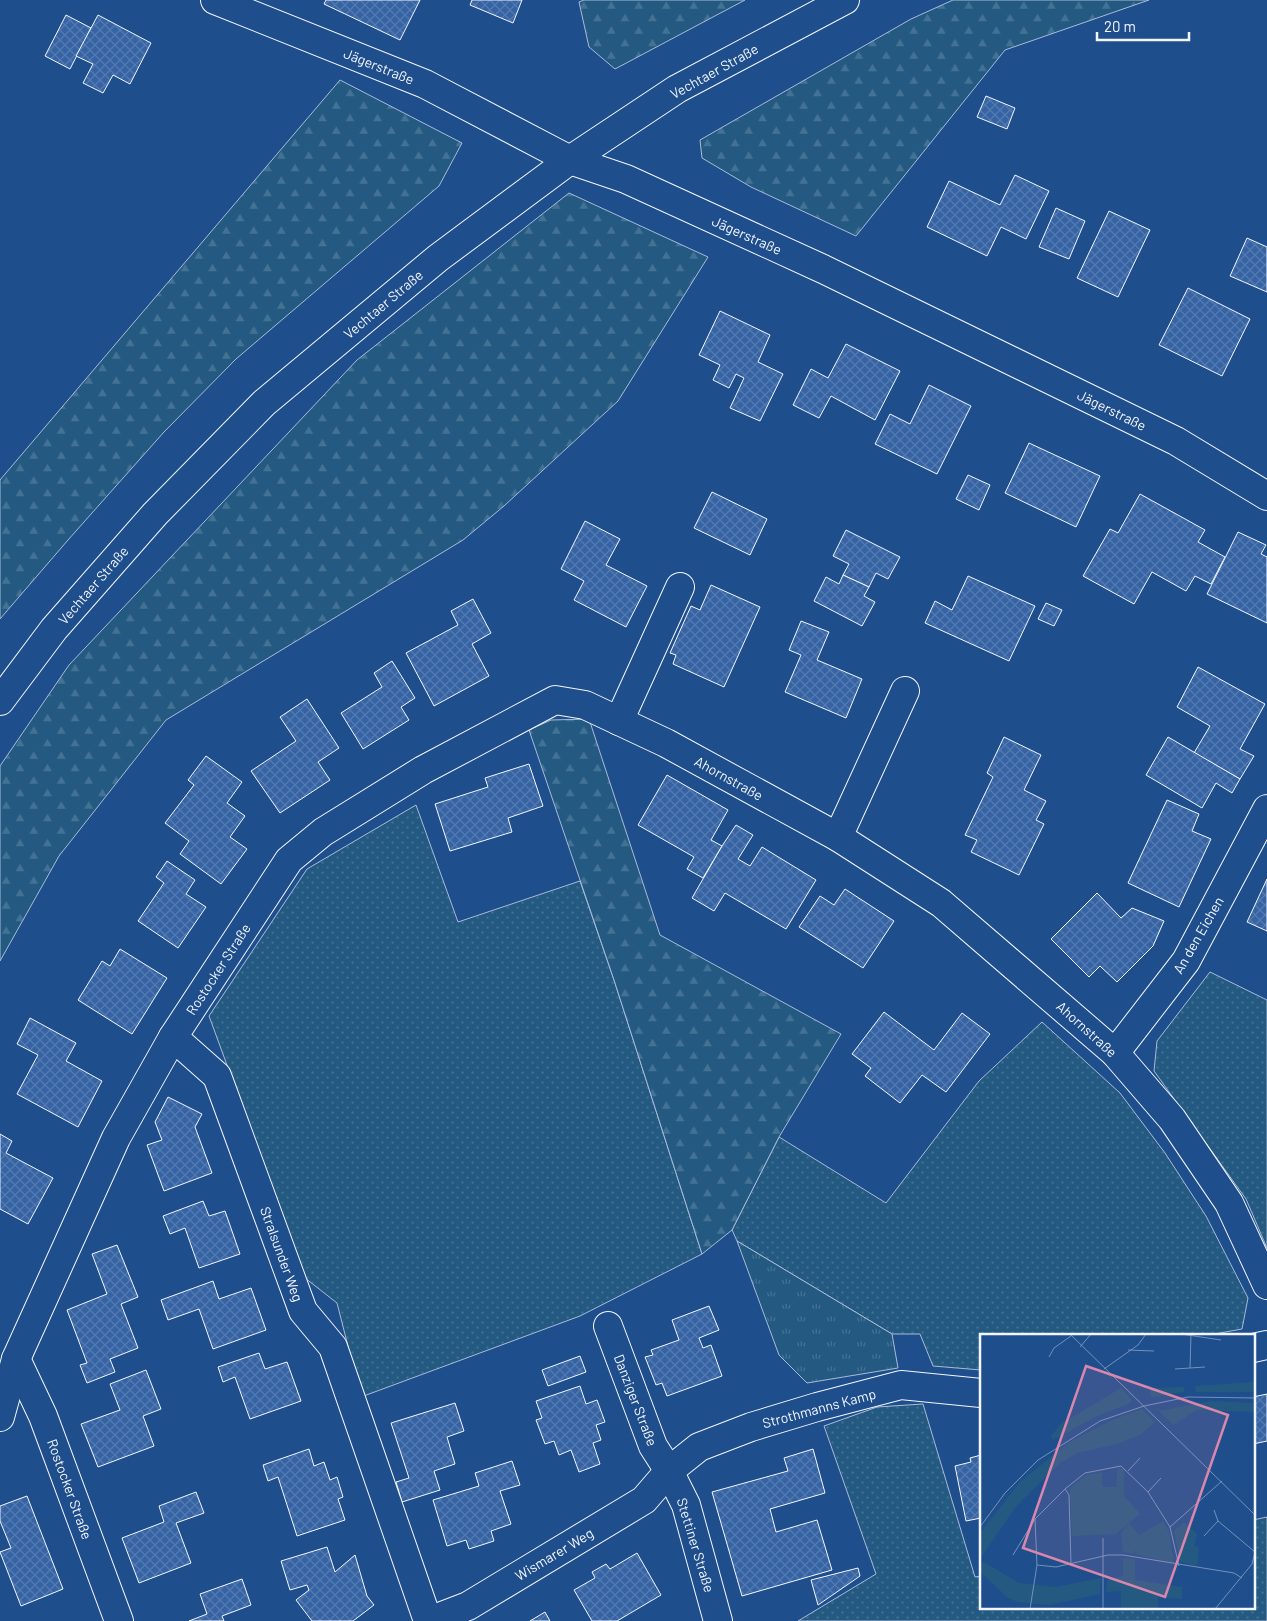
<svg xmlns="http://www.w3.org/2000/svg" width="1267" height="1621" font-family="Barlow,sans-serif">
	<defs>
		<pattern id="grass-dots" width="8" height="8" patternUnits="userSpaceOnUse" patternTransform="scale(1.25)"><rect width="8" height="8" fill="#245a82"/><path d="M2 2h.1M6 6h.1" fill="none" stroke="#447295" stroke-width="1.8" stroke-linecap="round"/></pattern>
		<pattern id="forest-firs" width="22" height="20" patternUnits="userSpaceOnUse" patternTransform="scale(1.25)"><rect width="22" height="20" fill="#245a82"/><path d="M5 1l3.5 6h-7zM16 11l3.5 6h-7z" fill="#447295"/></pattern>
		<pattern id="park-tufts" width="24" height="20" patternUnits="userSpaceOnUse" patternTransform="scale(1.25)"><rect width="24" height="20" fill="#245a82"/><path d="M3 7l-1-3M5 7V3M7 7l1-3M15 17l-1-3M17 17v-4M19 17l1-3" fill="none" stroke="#447295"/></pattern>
		<pattern id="building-cross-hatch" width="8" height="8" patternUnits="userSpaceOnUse" patternTransform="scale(1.25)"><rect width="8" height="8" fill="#3563a3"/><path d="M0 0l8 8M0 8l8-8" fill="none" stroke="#537ab1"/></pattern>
	</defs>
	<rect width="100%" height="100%" fill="#1f4e8c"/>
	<g fill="url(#grass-dots)" stroke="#a8bbd7">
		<path d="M416,805L458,922L580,881L614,980L702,1254L580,1316L361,1397L337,1303L305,1278L209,1016L307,869Z"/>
		<path d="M1210,972L1267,1000V1248L1246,1199L1154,1071L1157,1041Z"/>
		<path d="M1042,1022L1120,1093L1165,1153L1206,1216L1248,1298L1242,1329L1209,1335H981V1370L933,1366L920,1334H892L737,1241L732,1230L779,1137L886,1203L979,1081Z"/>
		<path d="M923,1404L975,1577L981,1576V1607H1253V1520L1267,1517V1621H798L876,1574L824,1426L877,1407Z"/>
	</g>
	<g fill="url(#forest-firs)" stroke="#a8bbd7">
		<path d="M584,0H745L615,69L589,47L579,2Z"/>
		<path d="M953,0H1149L1005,50L856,236L751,187L702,158L700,140L911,19Z"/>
		<path d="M340,80L462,143L439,186L236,359L164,432L68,540L0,619V480Z"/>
		<path d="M569,193L708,257L618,401L504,506L463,540L166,720L59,856L0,961V766L69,665L357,360Z"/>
		<path d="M589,719L660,935L841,1034L779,1137L732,1230L702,1254L614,980L529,730L551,720Z"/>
	</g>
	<path fill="url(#park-tufts)" stroke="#a8bbd7" d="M737,1241L892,1334L898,1368L807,1383L779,1355Z"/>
	<g fill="url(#building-cross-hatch)" stroke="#f2f6ff">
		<path d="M326,0H420L400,40L324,4Z"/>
		<path d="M472,0H522L513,23L470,5Z"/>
		<path d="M66,15L91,28L70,69L45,56Z"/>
		<path d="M98,15L151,43L130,84L113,75L103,93L83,83L93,64L76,56Z"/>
		<path d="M986,96L1015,108L1007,129L977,117Z"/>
		<path d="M1015,175L1049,191L1026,239L1001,227L987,256L927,227L949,181L1000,205Z"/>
		<path d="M1056,208L1085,221L1069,259L1039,247Z"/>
		<path d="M1109,211L1150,230L1118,297L1077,278Z"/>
		<path d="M1247,238L1267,247V292L1230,276Z"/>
		<path d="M1188,288L1250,319L1222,376L1159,345Z"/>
		<path d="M720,311L770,335L758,362L783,374L760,421L730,408L744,378L736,374L729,388L713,380L720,365L699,355Z"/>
		<path d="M846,344L900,371L875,420L831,396L819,418L793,405L811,369L828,378Z"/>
		<path d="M929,385L971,406L937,474L875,444L890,414L910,424Z"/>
		<path d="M1029,443L1100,476L1076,527L1005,493Z"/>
		<path d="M968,475L990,485L979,510L956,499Z"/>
		<path d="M712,492L767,519L750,555L694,528Z"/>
		<path d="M1140,494L1205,530L1198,542L1225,557L1211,584L1195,576L1186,591L1152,572L1134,604L1083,576L1110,529L1118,533Z"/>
		<path d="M585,521L620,539L606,565L647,586L626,627L574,600L584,581L561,569Z"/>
		<path d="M846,530L900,557L888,579L876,573L869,587L843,575L849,564L833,556Z"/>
		<path d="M1238,532L1266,545L1261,554L1267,557V623L1207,594Z"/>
		<path d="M843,575L869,587L864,596L875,602L862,626L814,601L826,577L839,584Z"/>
		<path d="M968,576L1035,606L1009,661L925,623L935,601L952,610Z"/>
		<path d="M711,585L760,607L724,687L673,664L676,655L670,653L691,606L700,610Z"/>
		<path d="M473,599L491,633L472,644L489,676L434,706L406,653L458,625L451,611Z"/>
		<path d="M1046,603L1062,610L1054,626L1038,619Z"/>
		<path d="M801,621L829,632L817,660L862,679L846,718L785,692L801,655L789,650Z"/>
		<path d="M392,661L415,698L401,707L409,720L363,749L341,713L382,687L374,673Z"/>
		<path d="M1198,667L1265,704L1240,749L1254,756L1240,779L1194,753L1210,726L1177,707Z"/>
		<path d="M307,699L339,748L318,762L330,780L280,813L251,771L296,741L280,717Z"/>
		<path d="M1004,737L1041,755L1024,790L1046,801L1036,820L1044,824L1019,875L971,852L977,840L965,835L993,777L987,773Z"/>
		<path d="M1168,737L1240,779L1232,793L1216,783L1202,808L1146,775Z"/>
		<path d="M206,756L242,782L227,803L245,816L230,837L247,849L221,884L180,854L189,841L165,823L194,785L188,780Z"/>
		<path d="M529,764L543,806L508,818L512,832L450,851L435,804L488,787L485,778Z"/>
		<path d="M667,775L728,810L711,840L722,846L703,878L687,869L694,857L638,825Z"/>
		<path d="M1167,800L1199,814L1192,831L1211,839L1179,907L1128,883Z"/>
		<path d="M736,825L753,835L738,859L750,866L762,847L816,880L786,929L725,893L714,911L692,898L722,846Z"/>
		<path d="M167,861L195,880L186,894L206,907L178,948L138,921L164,883L156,877Z"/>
		<path d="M1267,879V931L1247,922Z"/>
		<path d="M845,889L894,921L863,968L799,927L820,896L834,905Z"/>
		<path d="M1097,893L1121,918L1132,908L1164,921L1153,946L1117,982L1100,966L1089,977L1051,939Z"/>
		<path d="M120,949L167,978L132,1034L78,1000L102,961L110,966Z"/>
		<path d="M884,1012L934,1050L962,1013L990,1034L946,1092L922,1075L900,1103L865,1076L871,1068L852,1054Z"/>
		<path d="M30,1018L76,1043L66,1061L102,1081L78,1127L17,1094L38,1055L17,1044Z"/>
		<path d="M168,1097L202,1114L195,1127L212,1173L164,1191L147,1145L162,1140L155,1122Z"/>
		<path d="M0,1134L12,1141L6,1153L53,1178L28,1224L0,1209Z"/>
		<path d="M203,1201L209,1216L225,1211L240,1254L199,1268L185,1228L170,1234L163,1216Z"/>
		<path d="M117,1245L138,1297L121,1304L138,1348L110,1359L115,1372L87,1383L80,1365L87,1363L67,1310L107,1294L92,1254Z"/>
		<path d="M213,1281L219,1299L251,1288L266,1330L213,1349L199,1309L168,1320L161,1300Z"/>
		<path d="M709,1306L719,1330L699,1338L703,1348L711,1345L722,1376L667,1396L662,1383L656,1385L645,1357L653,1355L651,1350L679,1340L672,1320Z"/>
		<path d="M259,1353L265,1369L287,1362L301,1401L250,1419L235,1377L223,1382L218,1367Z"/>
		<path d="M580,1356L586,1372L548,1386L542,1370Z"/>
		<path d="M146,1370L161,1409L143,1416L154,1446L98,1467L81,1424L120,1410L110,1384Z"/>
		<path d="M580,1386L586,1404L597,1400L605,1422L596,1425L601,1440L593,1443L600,1464L579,1472L571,1450L559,1455L554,1441L545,1444L536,1420L542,1418L536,1401Z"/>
		<path d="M1267,1394V1441L1253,1444V1397Z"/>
		<path d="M455,1403L464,1431L447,1437L455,1464L434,1471L440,1490L402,1502L396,1482L409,1478L391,1423Z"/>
		<path d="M309,1449L314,1466L324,1462L330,1480L337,1477L343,1497L338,1499L345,1520L297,1536L278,1477L268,1481L263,1465Z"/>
		<path d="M813,1449L825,1493L770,1509L776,1532L817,1520L832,1570L742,1596L712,1492L788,1471L784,1458Z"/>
		<path d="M981,1455V1518L966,1521L955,1466L971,1462L970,1458Z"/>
		<path d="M512,1461L520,1485L500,1491L511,1524L491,1531L494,1541L469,1549L466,1540L447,1546L433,1500L479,1486L475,1473Z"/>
		<path d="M196,1492L204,1513L176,1523L191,1563L139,1583L122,1538L164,1522L159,1506Z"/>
		<path d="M27,1496L63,1589L21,1606L0,1552L11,1548L0,1521V1506Z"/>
		<path d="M327,1547L335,1572L355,1555L367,1596L374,1605L353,1621H312L296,1600L309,1590L307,1585L290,1590L281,1561Z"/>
		<path d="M637,1553L661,1595L617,1621H592L574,1590L595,1578L592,1572L606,1564L610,1569Z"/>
		<path d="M858,1568L860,1576L818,1605L811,1580Z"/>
		<path d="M242,1579L251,1605L222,1616L224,1621H189L207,1614L200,1594Z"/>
		<path d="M545,1612L550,1621H530Z"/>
	</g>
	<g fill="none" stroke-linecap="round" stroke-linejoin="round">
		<g stroke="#f2f6ff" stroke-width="30">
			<g id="minor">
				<path d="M215,0L425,84L570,160L626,179L823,269L1176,441L1267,496"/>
				<path d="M619,721L680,587"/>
				<path d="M838,837L905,691"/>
				<path d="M173,1037L217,1076L303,1311L333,1347L428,1621"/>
				<path d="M1115,1053L1186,961L1267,809"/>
				<path d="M608,1326L653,1446L669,1471L686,1505L718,1621"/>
				<path d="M1253,1348L1267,1345"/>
				<path d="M16,1359L43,1416L119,1621"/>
				<path d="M0,1417L16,1359L116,1138L173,1037L289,860L323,832L423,770L555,700L585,705L666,743L838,837L941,903L1115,1053L1172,1119L1229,1203L1267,1285"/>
				<path d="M429,1621L468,1606L644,1500L669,1471L699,1447L751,1427L817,1407L901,1385L981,1393"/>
			</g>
		</g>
		<g stroke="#f2f6ff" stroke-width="30">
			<path id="major" d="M0,701L54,629L155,514L264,403L438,258L570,160L677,89L845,0"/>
		</g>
		<use href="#minor" stroke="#1f4e8c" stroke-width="28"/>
		<use href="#major" stroke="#1f4e8c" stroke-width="28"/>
	</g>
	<g text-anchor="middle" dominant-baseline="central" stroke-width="4" stroke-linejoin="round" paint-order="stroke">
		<g font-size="14" fill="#f2f6ff" stroke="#1f4e8c">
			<text transform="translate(379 66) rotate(22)">Jägerstraße</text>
			<text transform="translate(714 71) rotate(-29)">Vechtaer Straße</text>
			<text transform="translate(747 235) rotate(24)">Jägerstraße</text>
			<text transform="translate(383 304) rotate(-40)">Vechtaer Straße</text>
			<text transform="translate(1112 410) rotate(26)">Jägerstraße</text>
			<text transform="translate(93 585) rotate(-49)">Vechtaer Straße</text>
			<text transform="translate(729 778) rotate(29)">Ahornstraße</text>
			<text transform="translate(1198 935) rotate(-60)">An den Eichen</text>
			<text transform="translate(218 969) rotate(-57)">Rostocker Straße</text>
			<text transform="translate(1087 1029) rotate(42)">Ahornstraße</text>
			<text transform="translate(282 1254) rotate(70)">Stralsunder Weg</text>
			<text transform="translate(636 1400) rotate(69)">Danziger Straße</text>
			<text transform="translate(819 1408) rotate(-15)">Strothmanns Kamp</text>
			<text transform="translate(70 1489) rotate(70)">Rostocker Straße</text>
			<text transform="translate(696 1545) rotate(73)">Stettiner Straße</text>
			<text transform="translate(554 1554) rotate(-31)">Wismarer Weg</text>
		</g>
	</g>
	<g transform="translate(980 1334)">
		<rect width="275" height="275" fill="#1f4e8c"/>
		<path d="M122,138V153H137L136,200L92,202L90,154L107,141ZM183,187L189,198L194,229L158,221L141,199L149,189L159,201ZM204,188L217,200L214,212L219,214L217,232L200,228L194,197ZM143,224L155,225V246L202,253V265L178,263V275H141V257L126,258L127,246L143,242ZM2,227L39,249L76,253L121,244L120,260L69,271L38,268L28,264L0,238Z" fill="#245a82"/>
		<path d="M275,48V57L270,58H216L215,52ZM204,53V58L172,63L170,60L171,54ZM141,54L152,66L148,70L119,81L73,106L71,102L81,90ZM231,67L275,69V78L217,76L193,91L179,77ZM162,75L175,88L160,101L137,110L97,119L79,130L37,171L0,225V199L40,148L88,109L132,86ZM137,134L144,135V162L160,180L136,200Z" fill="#245a82"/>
		<path d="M141,199L154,216V220L143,218Z" fill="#245a82"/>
		<path fill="none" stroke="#7391ba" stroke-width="1" d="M90,0L275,181M201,0L241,6M211,0L210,34L225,33M100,13L111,0M148,16L174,17M69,23L74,14L91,2M124,35L158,11L166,0M195,35L210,34M148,137L160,124M85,155L89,161L91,230M168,158L181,144M238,187L275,218M0,193L25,159L58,126L120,87L164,72L208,63L275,64M190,193L242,147M224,202L238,187L234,176M33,221L55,185L85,155L105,139L141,132L168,158L190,193L199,232M57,231L76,233L128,221H143L254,239L262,244M50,275L57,231L55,185M123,275V204M235,275L272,230L275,218"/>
		<path fill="#da87ad" fill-opacity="0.15" stroke="#da87ad" stroke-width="2.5" d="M106,32L248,81L185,263L43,214Z"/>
		<rect width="275" height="275" fill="none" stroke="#f2f6ff" stroke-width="2.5"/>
	</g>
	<path d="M1097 32v8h92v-8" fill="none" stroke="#f2f6ff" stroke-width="2.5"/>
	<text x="1104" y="32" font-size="15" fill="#f2f6ff" stroke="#1f4e8c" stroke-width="4" paint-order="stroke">20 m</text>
</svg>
